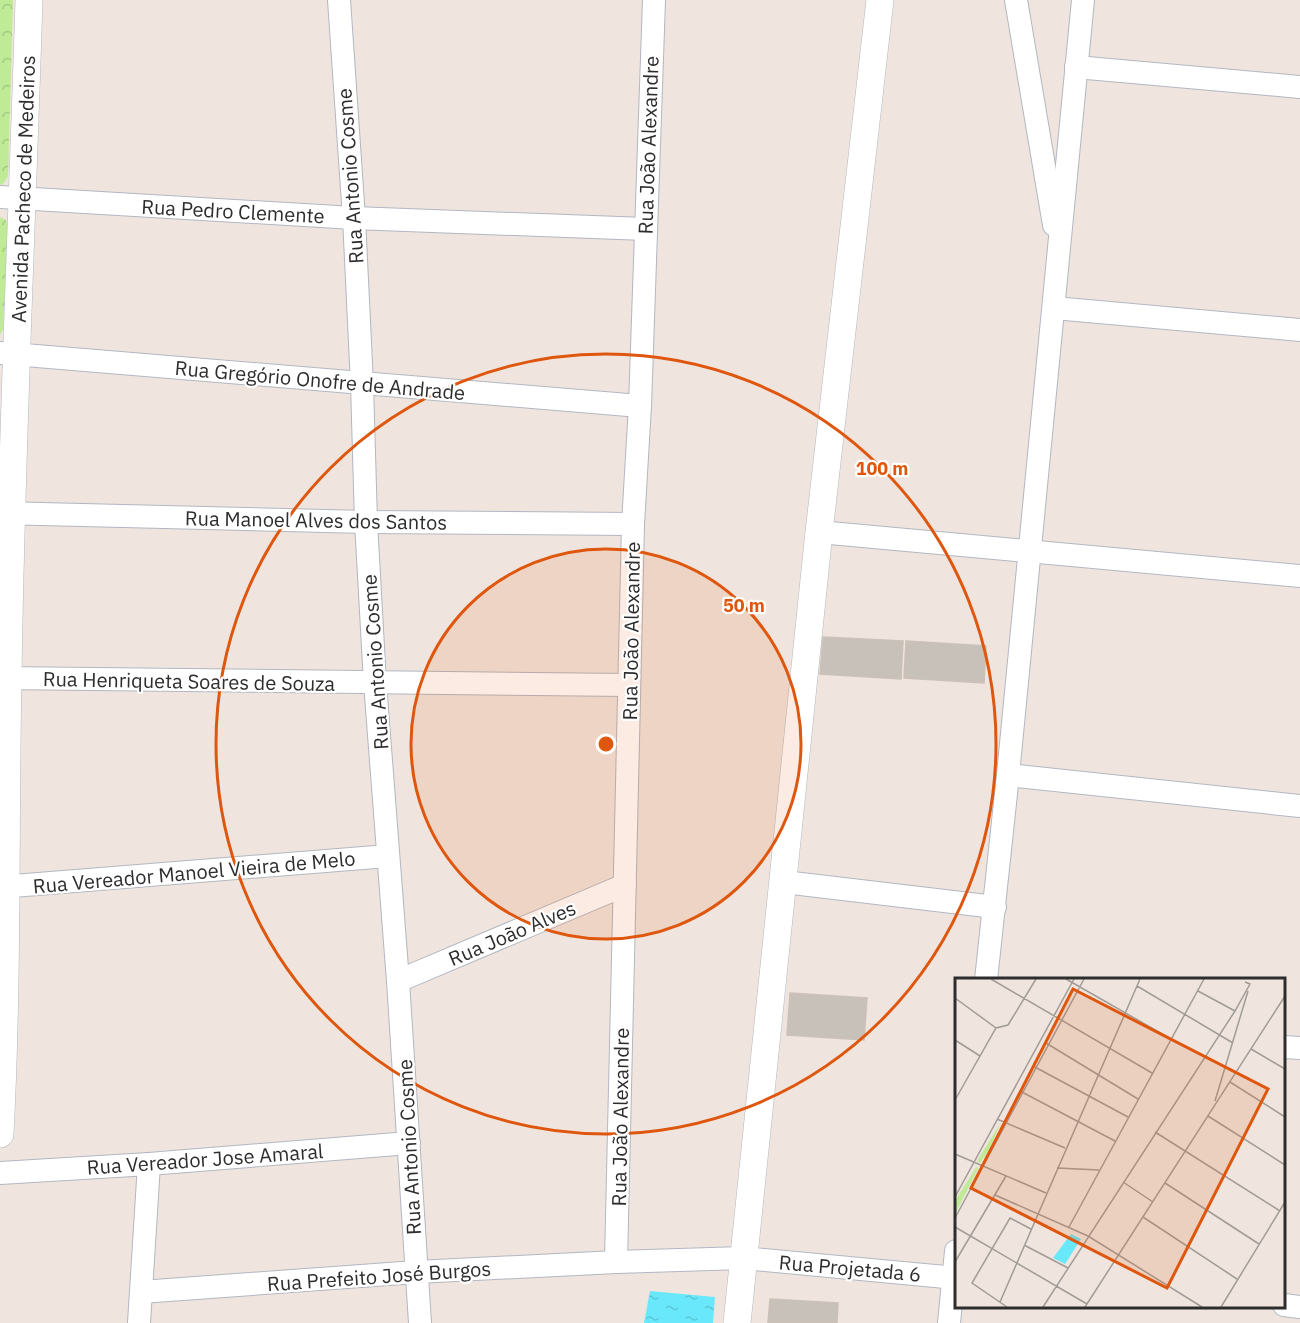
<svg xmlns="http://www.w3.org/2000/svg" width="1300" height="1323" font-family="'IBM Plex Sans',sans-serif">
	<defs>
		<pattern id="park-crowns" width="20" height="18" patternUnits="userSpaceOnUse" patternTransform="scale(1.5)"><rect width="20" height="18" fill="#bfea96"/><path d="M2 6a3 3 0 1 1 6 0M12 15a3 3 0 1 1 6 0" fill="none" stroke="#a4c982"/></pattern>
		<pattern id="water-ripples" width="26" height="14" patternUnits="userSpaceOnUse" patternTransform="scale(1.5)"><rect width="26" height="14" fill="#68e8fa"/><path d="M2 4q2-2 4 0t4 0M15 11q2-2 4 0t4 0" fill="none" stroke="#5ac7d7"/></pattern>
	</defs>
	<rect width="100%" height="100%" fill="#efe5de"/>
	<g fill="url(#park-crowns)">
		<path d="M0,0H13L8,176L4,183L0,185Z"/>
		<path d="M0,217L6,220L8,227L3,329L0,335Z"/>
	</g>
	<path fill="url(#water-ripples)" d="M650,1291L715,1297L713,1323H644Z"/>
	<g fill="#c8c1b9" stroke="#cbc1b7" stroke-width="1.5">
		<path d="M823,637L903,641L901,679L820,674Z"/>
		<path d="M906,641L986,646L984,683L904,678Z"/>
		<path d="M790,993L867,998L864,1040L787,1035Z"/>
		<path d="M770,1299L838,1303L837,1323H768Z"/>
	</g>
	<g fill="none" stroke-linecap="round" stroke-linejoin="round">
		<g stroke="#b2b7c1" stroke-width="24">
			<g id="minor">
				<path d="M339,0L354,218L362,384L366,522L375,683L398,981L420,1323"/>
				<path d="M1016,0L1054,225"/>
				<path d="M1076,67L1300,87"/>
				<path d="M0,197L354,218L645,229"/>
				<path d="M1054,308L1300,330"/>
				<path d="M0,353L640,406"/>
				<path d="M0,513L366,522L633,524"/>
				<path d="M819,532L1300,576"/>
				<path d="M0,678L629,685"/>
				<path d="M1008,775L1300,806"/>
				<path d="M784,882L995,907"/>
				<path d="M0,887L388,856"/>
				<path d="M986,980L1008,775L1083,0"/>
				<path d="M398,981L625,885"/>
				<path d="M1284,1047L1300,1048"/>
				<path d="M0,1173L149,1164L409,1143"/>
				<path d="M616,1262L633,524L640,406L654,0"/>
				<path d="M141,1292L416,1272L616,1262L743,1258L956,1278"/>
				<path d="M1284,1305L1300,1307"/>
				<path d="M139,1323L149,1164"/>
				<path d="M949,1323L956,1251"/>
			</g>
		</g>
		<g stroke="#b2b7c1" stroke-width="28">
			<g id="tertiary">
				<path d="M0,1134C8,982 5,830 8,678C11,452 22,226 29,0"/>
				<path d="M737,1323L819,532L880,0"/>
			</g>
		</g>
		<use href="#minor" stroke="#fff" stroke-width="22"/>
		<use href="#tertiary" stroke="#fff" stroke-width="27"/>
	</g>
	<circle cx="606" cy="744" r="195" fill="#df570e" fill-opacity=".12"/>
	<g fill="none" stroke="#df570e" stroke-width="3">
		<circle cx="606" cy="744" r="195"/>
		<circle cx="606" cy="744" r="390"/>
	</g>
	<g text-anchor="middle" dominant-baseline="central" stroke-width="4.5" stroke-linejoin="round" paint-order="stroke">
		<g font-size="20" fill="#2d2d2d" stroke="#fff">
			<text transform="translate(648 145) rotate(-88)">Rua João Alexandre</text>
			<text transform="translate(350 176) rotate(-94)">Rua Antonio Cosme</text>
			<text transform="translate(23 189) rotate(-88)">Avenida Pacheco de Medeiros</text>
			<text transform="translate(233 211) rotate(3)">Rua Pedro Clemente</text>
			<text transform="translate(320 380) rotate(5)">Rua Gregório Onofre de Andrade</text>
			<text transform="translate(316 520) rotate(1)">Rua Manoel Alves dos Santos</text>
			<text transform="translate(631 631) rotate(-89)">Rua João Alexandre</text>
			<text transform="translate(375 662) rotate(-94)">Rua Antonio Cosme</text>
			<text transform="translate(189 681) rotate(1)">Rua Henriqueta Soares de Souza</text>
			<text transform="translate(194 872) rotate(-5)">Rua Vereador Manoel Vieira de Melo</text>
			<text transform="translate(512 933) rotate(-23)">Rua João Alves</text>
			<text transform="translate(620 1117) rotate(-89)">Rua João Alexandre</text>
			<text transform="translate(409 1147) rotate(-93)">Rua Antonio Cosme</text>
			<text transform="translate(205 1159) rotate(-4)">Rua Vereador Jose Amaral</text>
			<text transform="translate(850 1268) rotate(5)">Rua Projetada 6</text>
			<text transform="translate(379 1276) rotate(-4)">Rua Prefeito José Burgos</text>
		</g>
	</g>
	<g transform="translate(955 978)">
		<rect width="330" height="330" fill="#efe5de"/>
		<path d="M46,144L34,172L25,185L22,183ZM22,188L23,191L0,236V223Z" fill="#bfea96"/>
		<path d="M116,256L126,261L110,286L98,280Z" fill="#68e8fa"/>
		<path fill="none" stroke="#a19b97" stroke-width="1.5" d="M36,1L197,95M111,1L216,61M182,8L278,65M243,13L280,33M0,20L41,50M0,62L25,78M91,65L183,121M296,71L330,91M78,88L173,139M275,104L330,139M65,113L160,163M0,122L41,50L53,47L81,1M260,123L293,13M253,138L330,187M42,141L110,170M200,154L325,233M0,176L91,215M102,190L144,192M168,204L198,224M210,205L304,266M40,217L133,258L247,329M0,219L119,1M188,239L282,301M0,240L129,1M0,249L132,326M114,249L249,1M69,267L113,290M0,284L51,198M45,324L185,1M52,329L17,305L55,240L76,251M88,329L280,33L295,6L290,4M130,329L330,18M266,329L330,224"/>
		<path fill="#df570e" fill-opacity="0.15" stroke="#df570e" stroke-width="3" d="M118,11L313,111L212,310L16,210Z"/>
		<rect width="330" height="330" fill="none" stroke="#2d2d2d" stroke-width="3"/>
	</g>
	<circle cx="606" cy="744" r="9" fill="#df570e" stroke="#fff" stroke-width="3"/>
	<g font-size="18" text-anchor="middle" font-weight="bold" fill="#df570e" stroke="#fff" stroke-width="4.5" stroke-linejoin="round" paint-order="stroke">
		<text x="882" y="475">100 m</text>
		<text x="744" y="612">50 m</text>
	</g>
</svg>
